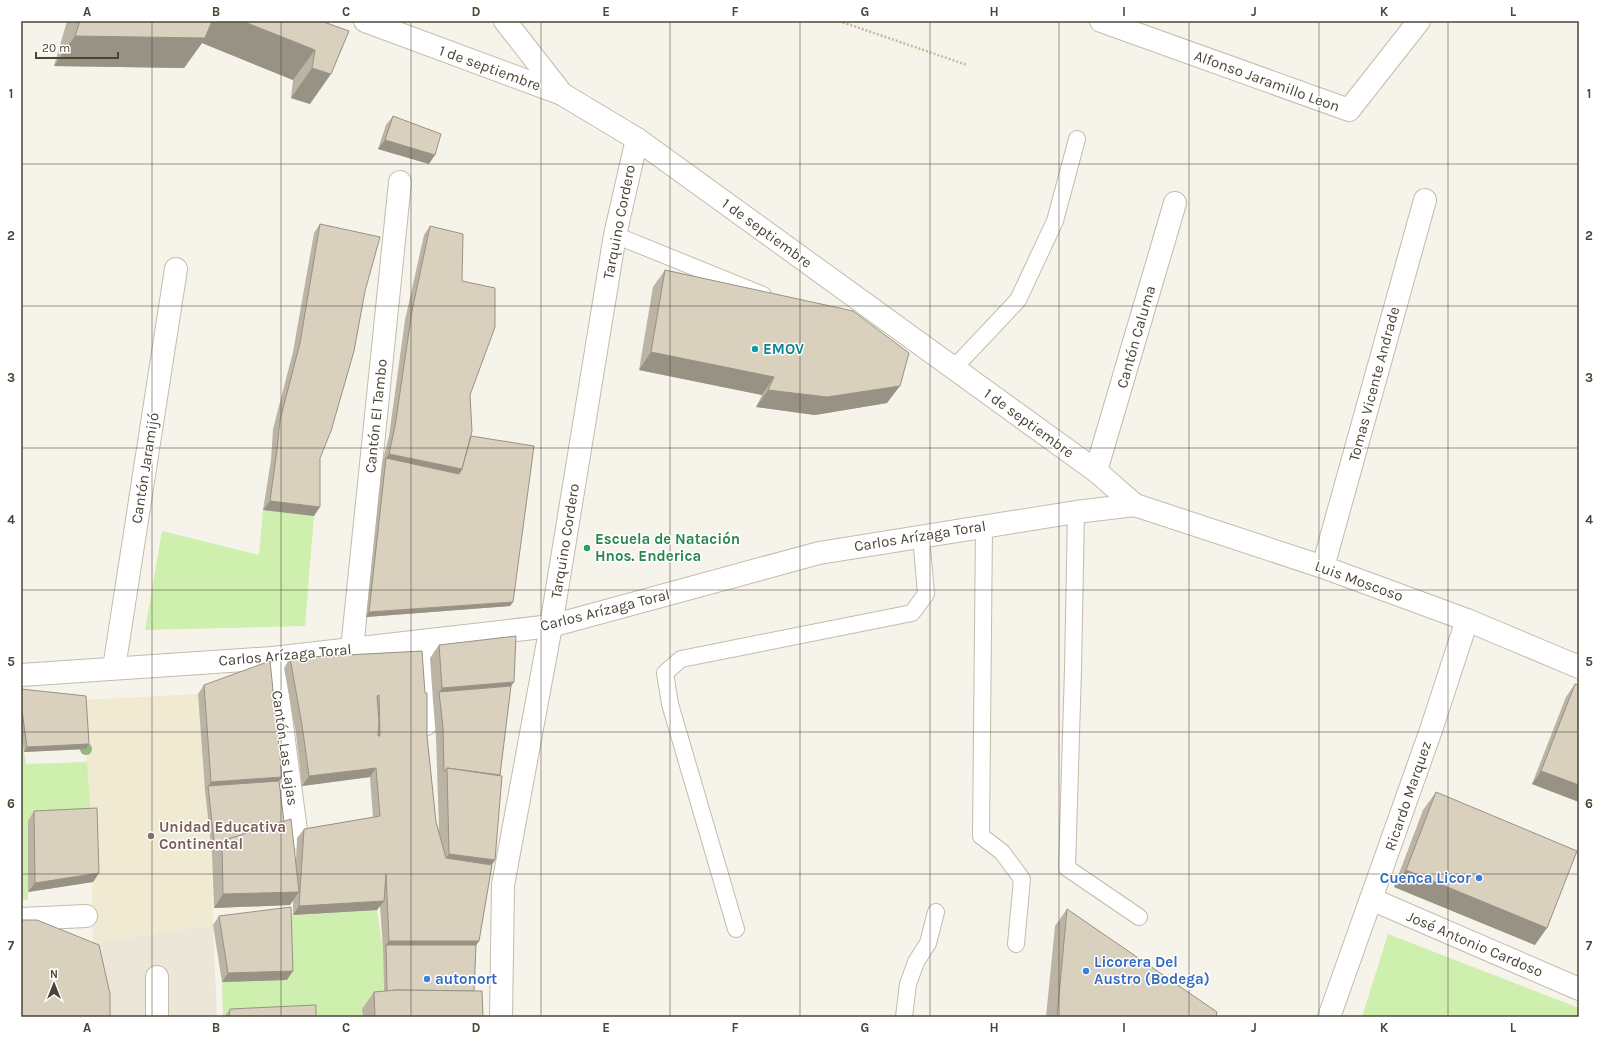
<svg xmlns="http://www.w3.org/2000/svg" width="1600" height="1038" font-family="Karla,sans-serif">
	<rect width="100%" height="100%" fill="#f6f3ea"/>
	<path fill="#ebe6d7" d="M213,925L217,1017H103L93,943Z"/>
	<path fill="#f1ead2" d="M198,694L205,791L212,854L213,925L93,943L91,817L82,700Z"/>
	<g fill="#ceefae">
		<path d="M263,510L314,516L305,626L145,630L162,531L259,555Z"/>
		<path d="M21,730L26,764L87,762L91,817L28,821V900H21Z"/>
		<path d="M377,910L383,950L384,1007L363,1017H223L222,982L286,980L284,916Z"/>
		<path d="M1388,934L1579,1008V1017H1362Z"/>
	</g>
	<g fill="none" stroke-linecap="round" stroke-linejoin="round">
		<g stroke="#c3bcab" stroke-width="18">
			<g id="service">
				<path d="M615,235L763,295"/>
				<path d="M954,368L1018,300L1055,221L1077,139"/>
				<path d="M1076,512L1073,669L1067,868L1139,917"/>
				<path d="M984,526L981,836L1002,852L1022,879L1016,944"/>
				<path d="M736,929L670,704L665,673L681,659L912,613L926,594L921,536"/>
				<path d="M904,1017L908,984L916,962L928,943L936,912"/>
			</g>
		</g>
		<g stroke="#c3bcab" stroke-width="24">
			<g id="minor">
				<path d="M505,21L562,94"/>
				<path d="M1101,21L1349,110L1419,21"/>
				<path d="M1096,471L1175,203"/>
				<path d="M1323,567L1425,200"/>
				<path d="M423,641L426,724"/>
				<path d="M352,649L400,182"/>
				<path d="M273,658L297,838"/>
				<path d="M114,668L176,269"/>
				<path d="M21,675L273,658L551,626L819,553L1076,512L1135,505"/>
				<path d="M1371,899L1579,989"/>
				<path d="M21,919L86,916"/>
				<path d="M157,1017V977"/>
				<path d="M501,1017L503,885L551,626L615,235L637,139"/>
				<path d="M1329,1017L1431,730L1467,620"/>
			</g>
		</g>
		<g stroke="#c3bcab" stroke-width="24">
			<path id="tertiary" d="M365,21L562,94L637,139L1096,471L1135,505L1323,567L1467,620L1579,667"/>
		</g>
		<path stroke="#c7ba9a" stroke-width="2.5" stroke-dasharray="2 2" stroke-linecap="butt" d="M839,21L967,65"/>
		<use href="#service" stroke="#fff" stroke-width="16"/>
		<use href="#minor" stroke="#fff" stroke-width="22"/>
		<use href="#tertiary" stroke="#fff" stroke-width="22"/>
	</g>
	<circle fill="#92b67c" cx="86" cy="749" r="6"/>
	<g fill="#bbb3a3">
		<path d="M67,21H321L310,104L291,98L293,80L202,43L184,68L54,66Z"/>
		<path d="M393,116L429,164L378,149L386,125Z"/>
		<path d="M320,224V458L314,516L263,510L271,460L273,429L293,352L314,233Z"/>
		<path d="M430,226L462,281L470,395L471,436L513,602L510,606L366,617L382,463L389,436L405,320L424,235Z"/>
		<path d="M665,270L887,403L815,415L756,407L762,395L639,370L653,287Z"/>
		<path d="M439,645L511,686L500,775L495,860L492,865L479,941L476,945L474,991L483,1017H363L362,1009L374,992L384,991L383,950L380,906L377,910L293,915V900L290,905L214,908L212,854L205,791L198,694L204,685L282,777L279,781L284,822L296,862L297,838L304,829L373,818L370,777L302,786L296,734L284,668L290,658L422,651L427,736L436,822L439,830L436,738L433,701L430,658Z"/>
		<path d="M1575,684L1579,802L1532,784L1566,697Z"/>
		<path d="M21,689L89,744L86,749L24,752L21,730Z"/>
		<path d="M1436,792L1535,945L1394,887L1423,810Z"/>
		<path d="M34,811L99,873L93,882L28,892V821Z"/>
		<path d="M1067,909L1216,1017H1046L1055,926Z"/>
		<path d="M219,916L287,980L222,982L213,925Z"/>
		<path d="M230,1009L316,1017H224Z"/>
	</g>
	<g fill="#989285">
		<path d="M208,21H242L315,50L293,80L202,43L184,68L54,66L75,36Z"/>
		<path d="M312,68L331,74L310,104L291,98Z"/>
		<path d="M385,140L435,155L429,164L378,149Z"/>
		<path d="M651,352L774,377L762,395L639,370Z"/>
		<path d="M900,386L887,403L815,415L756,407L768,390Z"/>
		<path d="M389,454L462,469L456,478L386,458Z"/>
		<path d="M270,501L320,507L314,516L263,510Z"/>
		<path d="M513,602L510,606L366,617L369,612Z"/>
		<path d="M514,682L505,695L439,692L433,701L442,688Z"/>
		<path d="M89,744L86,749L24,752L27,747Z"/>
		<path d="M376,768L370,777L302,786L309,776Z"/>
		<path d="M1541,771L1579,785V802L1532,784Z"/>
		<path d="M282,777L276,786H208L205,791L211,782Z"/>
		<path d="M449,854L495,860L485,874L440,867Z"/>
		<path d="M1406,870L1547,928L1535,945L1394,887Z"/>
		<path d="M99,873L93,882L28,892L35,883Z"/>
		<path d="M299,892L290,905L214,908L223,894Z"/>
		<path d="M384,901L377,910L293,915L299,906Z"/>
		<path d="M389,941H479L473,950L386,945Z"/>
		<path d="M293,971L287,980L222,982L228,973Z"/>
	</g>
	<g fill="#d9d0be" stroke="#989285" fill-rule="evenodd">
		<path d="M80,21H212L205,38L75,36Z"/>
		<path d="M242,21H321L349,31L331,74L312,68L315,50Z"/>
		<path d="M393,116L441,134L435,155L385,140Z"/>
		<path d="M320,224L380,237L365,291L354,351L331,431L320,458V507L270,501L277,450L280,420L300,343Z"/>
		<path d="M430,226L463,234L462,281L495,288V327L470,395L472,431L462,469L389,454L395,426L412,311Z"/>
		<path d="M665,270L853,311L909,353L900,386L827,397L768,390L774,377L651,352Z"/>
		<path d="M471,436L534,446L513,602L369,612L386,458L459,474L462,469Z"/>
		<path d="M516,636L514,682L442,688L439,645Z"/>
		<path d="M422,651L425,693H427V736L436,822L446,858L492,865L479,941H389L386,874L384,901L299,906L304,829L380,816L376,768L309,776L302,725L290,658ZM379,695L380,736H378L379,721L377,696Z"/>
		<path d="M270,661L282,777L211,782L204,685Z"/>
		<path d="M1575,684L1579,685V785L1541,771Z"/>
		<path d="M511,686L500,775L447,768L444,772L443,728L439,692Z"/>
		<path d="M21,689L86,696L89,744L27,747L21,703Z"/>
		<path d="M447,768L502,776L495,860L449,854Z"/>
		<path d="M279,781L284,822L222,841L215,850L208,786Z"/>
		<path d="M1436,792L1577,851L1547,928L1406,870Z"/>
		<path d="M97,808L99,873L35,883L34,811Z"/>
		<path d="M291,819L299,892L223,894L222,841Z"/>
		<path d="M291,907L293,971L228,973L219,916Z"/>
		<path d="M1067,909L1217,1012L1216,1017H1057Z"/>
		<path d="M21,920H37L99,945L110,994V1017H21Z"/>
		<path d="M386,945H476L474,991L396,990L387,991Z"/>
		<path d="M396,990L482,991L483,1017H375L374,992Z"/>
		<path d="M316,1005V1017H229L230,1009Z"/>
	</g>
	<path fill="none" stroke="#4c4536" stroke-width="1" stroke-opacity="0.55" d="M152,21V1017M281,21V1017M411,21V1017M541,21V1017M670,21V1017M800,21V1017M930,21V1017M1059,21V1017M1189,21V1017M1319,21V1017M1448,21V1017M21,164H1579M21,306H1579M21,448H1579M21,590H1579M21,732H1579M21,874H1579"/>
	<circle fill="#0f9aa8" stroke="#fff" stroke-width="1.5" cx="755" cy="349" r="4"/>
	<circle fill="#2e9e5b" stroke="#fff" stroke-width="1.5" cx="587" cy="548" r="4"/>
	<circle fill="#8d6e63" stroke="#fff" stroke-width="1.5" cx="151" cy="836" r="4"/>
	<g fill="#3f7fe0" stroke="#fff" stroke-width="1.5">
		<circle cx="1479" cy="878" r="4"/>
		<circle cx="1086" cy="971" r="4"/>
		<circle cx="427" cy="979" r="4"/>
	</g>
	<g text-anchor="middle" dominant-baseline="central" stroke-width="3" stroke-linejoin="round" paint-order="stroke">
		<g font-size="15" fill="#4c4536" stroke="#fff">
			<text transform="translate(490 68) rotate(20)">1 de septiembre</text>
			<text transform="translate(1267 81) rotate(20)">Alfonso Jaramillo Leon</text>
			<text transform="translate(619 222) rotate(-79)">Tarquino Cordero</text>
			<text transform="translate(767 233) rotate(36)">1 de septiembre</text>
			<text transform="translate(1136 337) rotate(-74)">Cantón Caluma</text>
			<text transform="translate(1374 384) rotate(-75)">Tomas Vicente Andrade</text>
			<text transform="translate(376 416) rotate(-84)">Cantón El Tambo</text>
			<text transform="translate(1029 423) rotate(36)">1 de septiembre</text>
			<text transform="translate(145 468) rotate(-81)">Cantón Jaramijó</text>
			<text transform="translate(920 536) rotate(-9)">Carlos Arízaga Toral</text>
			<text transform="translate(565 541) rotate(-81)">Tarquino Cordero</text>
			<text transform="translate(1359 581) rotate(20)">Luis Moscoso</text>
			<text transform="translate(605 610) rotate(-14)">Carlos Arízaga Toral</text>
			<text transform="translate(285 655) rotate(-5)">Carlos Arízaga Toral</text>
			<text transform="translate(285 748) rotate(82)">Cantón Las Lajas</text>
			<text transform="translate(1408 796) rotate(-71)">Ricardo Marquez</text>
			<text transform="translate(1475 944) rotate(23)">José Antonio Cardoso</text>
		</g>
		<g font-size="15" font-weight="bold" fill="#0d838f" stroke="#fff" text-anchor="start">
			<text x="763" y="349">EMOV</text>
		</g>
		<g font-size="15" font-weight="bold" fill="#27864d" stroke="#fff" text-anchor="start">
			<text x="595" y="539">Escuela de Natación<tspan x="595" dy="17">Hnos. Enderica</tspan></text>
		</g>
		<g font-size="15" font-weight="bold" fill="#785e54" stroke="#fff" text-anchor="start">
			<text x="159" y="827">Unidad Educativa<tspan x="159" dy="17">Continental</tspan></text>
		</g>
		<g font-size="15" font-weight="bold" fill="#366cbe" stroke="#fff" text-anchor="start">
			<text x="1471" y="878" text-anchor="end">Cuenca Licor</text>
			<text x="1094" y="962">Licorera Del<tspan x="1094" dy="17">Austro (Bodega)</tspan></text>
			<text x="435" y="979">autonort</text>
		</g>
	</g>
	<rect width="1600" height="1038" fill="none" stroke="#ffffff" stroke-width="44"/>
	<g transform="translate(54 984)" stroke="#ffffff" stroke-width="3" paint-order="stroke">
	<path d="M0-3L7 15L0 10L-7 15Z" fill="#4c4536"/>
	<text y="-6" font-size="11" font-weight="bold" text-anchor="middle" fill="#4c4536">N</text>
	</g>
	<path d="M36 52v6h82v-6" fill="none" stroke="#4c4536" stroke-width="2"/>
	<text x="42" y="52" font-size="12" fill="#4c4536" stroke="#ffffff" stroke-width="3" paint-order="stroke">20 m</text>
	<rect x="22" y="22" width="1556" height="994" fill="none" stroke="#4c4536" stroke-width="1.5"/>
	<g font-size="13" text-anchor="middle" font-weight="bold" fill="#4c4536">
		<text x="87" y="16">A</text>
		<text x="216" y="16">B</text>
		<text x="346" y="16">C</text>
		<text x="476" y="16">D</text>
		<text x="606" y="16">E</text>
		<text x="735" y="16">F</text>
		<text x="865" y="16">G</text>
		<text x="994" y="16">H</text>
		<text x="1124" y="16">I</text>
		<text x="1254" y="16">J</text>
		<text x="1384" y="16">K</text>
		<text x="1513" y="16">L</text>
		<text x="11" y="98">1</text>
		<text x="1589" y="98">1</text>
		<text x="11" y="240">2</text>
		<text x="1589" y="240">2</text>
		<text x="11" y="382">3</text>
		<text x="1589" y="382">3</text>
		<text x="11" y="524">4</text>
		<text x="1589" y="524">4</text>
		<text x="11" y="666">5</text>
		<text x="1589" y="666">5</text>
		<text x="11" y="808">6</text>
		<text x="1589" y="808">6</text>
		<text x="11" y="950">7</text>
		<text x="1589" y="950">7</text>
		<text x="87" y="1032">A</text>
		<text x="216" y="1032">B</text>
		<text x="346" y="1032">C</text>
		<text x="476" y="1032">D</text>
		<text x="606" y="1032">E</text>
		<text x="735" y="1032">F</text>
		<text x="865" y="1032">G</text>
		<text x="994" y="1032">H</text>
		<text x="1124" y="1032">I</text>
		<text x="1254" y="1032">J</text>
		<text x="1384" y="1032">K</text>
		<text x="1513" y="1032">L</text>
	</g>
</svg>
